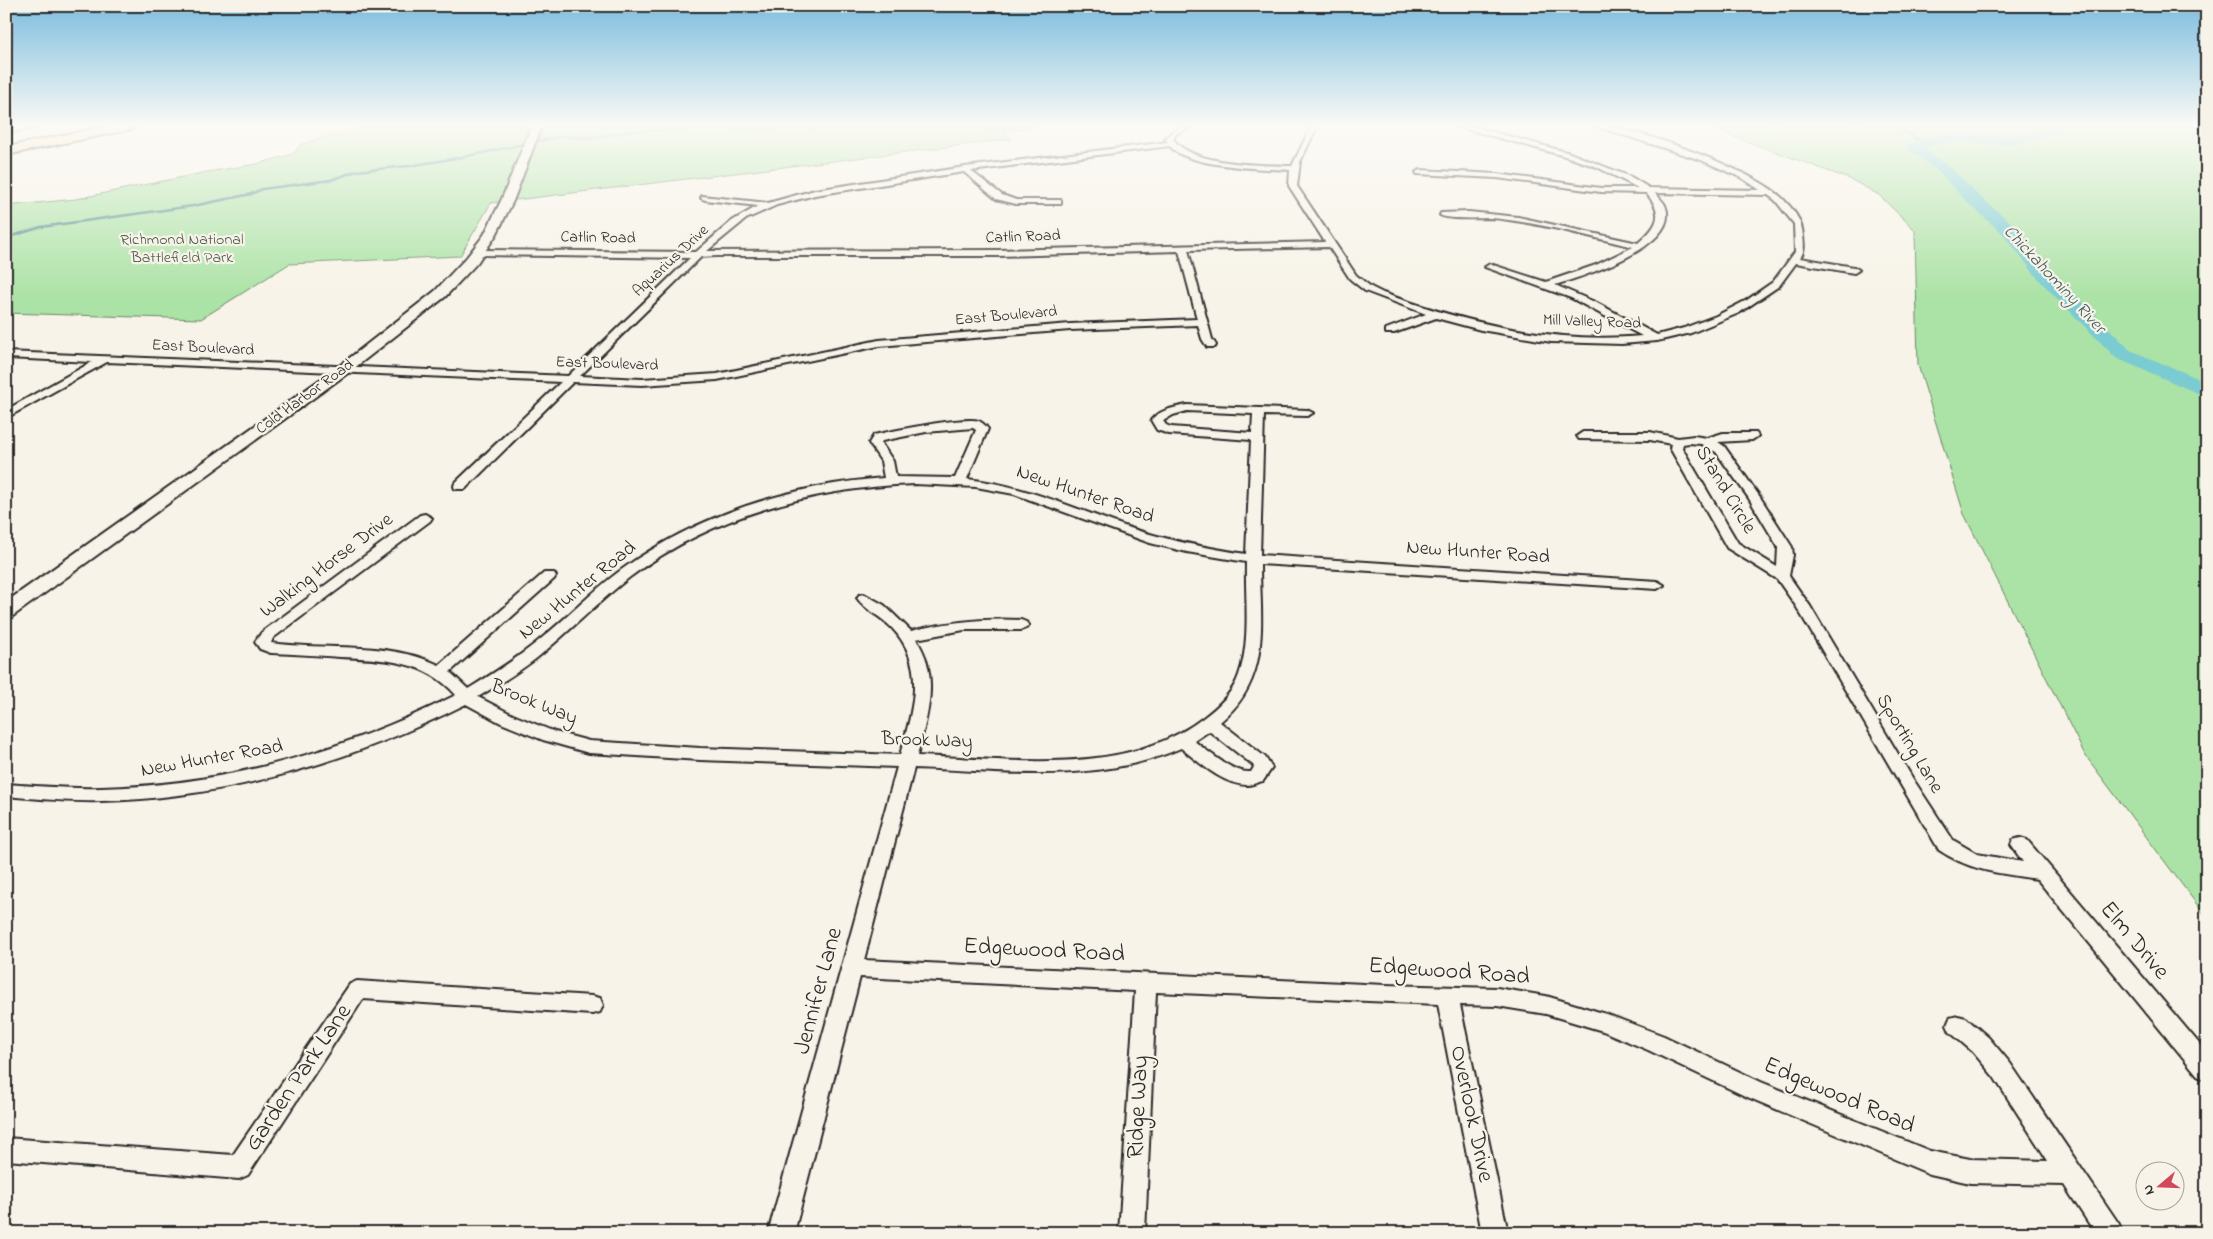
<svg xmlns="http://www.w3.org/2000/svg" width="2213" height="1239" font-family="'Indie Flower',sans-serif">
	<rect width="100%" height="100%" fill="#f7f3e8"/>
	<filter id="ink" filterUnits="userSpaceOnUse"><feTurbulence type="fractalNoise" baseFrequency=".02" numOctaves="2"/><feDisplacementMap in="SourceGraphic" scale="10" xChannelSelector="R" yChannelSelector="G"/><feConvolveMatrix kernelMatrix="1 2 1 2 8 2 1 2 1" color-interpolation-filters="sRGB"/></filter>
	<g filter="url(#ink)">
		<g fill="#abe2a5" stroke="#6b8668">
			<path d="M370,125H1048L1003,132L1012,139L491,203L460,256L289,264L201,319L6,313V206L76,199L207,172L257,164L293,154L301,144Z"/>
			<path d="M1697,125H2207V918L2085,755L1964,514L1918,365L1915,230L1879,195L1850,179L1729,135Z"/>
		</g>
		<g fill="none" stroke-linecap="round" stroke-linejoin="round">
			<g stroke="#5a8b8f" stroke-width="2.5">
				<path d="M929,125L999,130L1023,125"/>
				<path d="M1897,125L1901,130L1923,142"/>
				<path d="M6,238L41,227L193,206L251,194L262,189L331,180L356,171L409,166L463,157L562,136L591,138L629,131L859,128L877,125"/>
			</g>
			<path fill="#7acbd2" fill-rule="evenodd" d="M2046,125H2060L2062,129L2060,132C2042,137 2025,143 2006,144C1980,145 1948,136 1924,149L1951,168L1979,196L2014,225L2055,274L2130,350L2207,382V397L2116,358L2041,282L2002,233L1967,202L1941,174L1907,148C1922,127 1992,137 2017,135C2027,134 2037,130 2047,127Z"/>
			<g stroke="#2b2b2b" stroke-width="4">
				<g id="minor">
					<path d="M1186,125H1195L1176,134L1173,139C1192,166 1261,165 1292,166L1312,125H1318L1300,162L1297,186L1356,275L1371,287L1383,293C1467,323 1553,344 1642,336L1571,298L1485,267L1490,264L1546,282L1596,265L1633,247C1587,236 1540,223 1493,218C1482,218 1447,220 1440,215L1441,213L1469,212L1518,217L1638,243C1658,226 1665,214 1646,193L1601,192L1497,178L1417,174L1416,172L1420,170L1497,174L1601,188H1638L1597,167L1565,156L1452,125L1475,127L1570,153L1631,177L1649,188L1760,190L1742,178L1701,160L1592,125C1632,125 1754,170 1782,198C1793,209 1802,220 1803,236C1804,245 1805,251 1800,258L1854,267L1859,270L1854,273L1796,263L1779,286L1739,313L1691,333L1657,341L1622,344L1551,342L1481,330L1436,318L1394,333H1386V329L1426,314L1365,291L1350,279L1329,247L1188,250L1212,339L1216,345L1215,347H1207L1202,339L1198,325L1070,330L879,346L717,380L642,385L573,382L465,489H455L454,486L455,483L561,382L107,362L6,418V410L92,362L6,358V352L568,376L690,258L479,255L475,252L476,250L696,252L732,221L758,206L705,200L701,198L702,196L768,203L815,190L965,167L1168,142L1165,139L1172,132ZM1170,146C1185,167 1265,169 1290,170L1289,186L1325,242L998,250L707,251L746,219L777,205L815,195L964,172L996,199L1016,204H1061V200H1016L1002,195L971,171ZM1655,193L1768,195L1775,200L1794,224L1795,252L1773,282L1747,300L1716,316L1684,328L1657,335L1597,303L1555,285C1581,277 1683,246 1665,205C1663,201 1658,197 1655,193ZM1179,251L1197,319L1070,324L879,340L717,374L642,379L580,376L701,257L716,256H998Z"/>
					<path d="M1187,405L1307,410L1313,413L1307,416L1264,415L1260,555L1657,581L1664,585L1657,589L1260,564C1260,623 1272,679 1220,722L1265,757L1272,768L1263,781C1258,782 1252,785 1247,785C1223,785 1199,762 1181,748C1097,785 1003,771 914,768L864,960L1385,985L1497,988L1546,996L1606,1014L1664,1036L1761,1082L1930,1151L1970,1159L2048,1161L1994,1077L1973,1052L1950,1032L1947,1025L1950,1018L1958,1016L1966,1018L1989,1038L2010,1063L2119,1224L2122,1233H2095L2064,1185L1970,1183L1930,1174L1745,1096L1648,1050L1603,1031L1546,1014L1497,1006L1460,1005L1508,1233H1482L1438,1004L1156,992L1145,1233H1119L1135,991L860,977L794,1233H768L897,767L700,760L589,753L543,740L501,723L466,704C352,761 230,798 101,801C70,802 38,799 6,796V784C38,786 70,789 101,788C228,785 343,751 456,695C426,660 383,659 340,657C317,655 294,654 271,653L260,649L255,642L262,632L420,515L425,514L432,518L430,521L273,638L271,643C327,651 386,640 439,665L544,573H554L556,576L554,579L450,672L468,689C492,674 515,660 537,642C566,619 591,592 621,570C697,515 791,485 884,478L881,461L869,443L874,435C891,431 965,416 979,421C983,423 986,426 988,429L967,479C1024,485 1073,508 1127,527C1166,540 1206,548 1246,554L1251,440L1169,434L1157,430L1151,420C1161,409 1174,408 1187,405ZM1187,411L1253,414L1252,433L1171,427L1166,425L1163,421L1173,415ZM973,428L976,430L955,478L896,477L893,461L881,443L882,441L926,432ZM915,484L976,487L1014,494L1150,543L1187,552L1246,562C1245,599 1251,640 1239,675C1233,693 1218,707 1203,718C1125,778 1010,759 917,756C927,717 941,676 916,639L964,630H1021L1026,628L1029,625L1026,622L1021,620C983,618 947,622 911,631L884,605L864,594L859,595L857,598C864,609 882,617 892,628C928,666 912,711 900,755L700,748L589,741L555,732L513,715L478,697C499,684 519,672 538,657C570,631 598,602 630,577C712,515 814,488 915,484ZM1209,731L1253,765L1254,767L1251,772C1234,774 1208,751 1194,741Z"/>
					<path d="M1583,432H1650L1678,438L1694,436L1707,438L1723,433H1756L1758,436L1752,440L1718,442L1724,446L1760,497L1792,547L1793,555L1789,576L1810,606L1913,779L1953,840L1977,854L2023,862L2011,845L2013,840L2020,838L2027,840L2207,1053V1080L2199,1077L2037,879C2000,873 1972,872 1939,850L1796,606L1777,579L1727,548L1670,448L1671,444L1650,440L1579,439L1577,436ZM1689,443L1701,444L1716,452L1748,497L1778,547L1777,567L1738,543L1682,448L1683,444Z"/>
					<path d="M357,981L592,996L600,998L603,1005L600,1012L592,1014L363,999L248,1175L239,1179L6,1160V1138L233,1155L350,984Z"/>
				</g>
			</g>
			<g stroke="#2b2b2b" stroke-width="4">
				<path id="secondary" d="M532,125H542L513,201L496,235L477,263L445,297L348,373L13,616L6,618V602L338,367L435,291L467,257L484,235L501,201Z"/>
			</g>
			<g stroke="#2b2b2b" stroke-width="4">
				<g id="motorway">
					<path d="M12,125H37L35,128L6,134V126Z"/>
					<path d="M114,125H138L132,129L6,155V147Z"/>
				</g>
			</g>
			<use href="#minor" fill="#f7f3e8" fill-rule="evenodd"/>
			<use href="#secondary" fill="#f7f3e8" fill-rule="evenodd"/>
			<use href="#motorway" fill="#fddcac" fill-rule="evenodd"/>
		</g>
	</g>
	<linearGradient id="sky" x2="0" y2="1"><stop stop-color="#7cbddf"/><stop offset="0.42" stop-color="#fbfaf5"/><stop offset="1" stop-color="#fbfaf5" stop-opacity="0"/></linearGradient>
	<rect width="2213" height="299" fill="url(#sky)"/>
	<g text-anchor="middle" dominant-baseline="central" stroke-width="4.5" stroke-linejoin="round" paint-order="stroke">
		<g font-size="16" fill="#2b2b2b" stroke="#f7f3e8">
			<text transform="translate(1023 237) rotate(-2)">Catlin Road</text>
			<text transform="translate(598 238) rotate(1)">Catlin Road</text>
			<text transform="translate(671 261) rotate(-43)">Aquarius Drive</text>
			<text transform="translate(1006 316) rotate(-5)">East Boulevard</text>
			<text transform="translate(1592 322) rotate(2)">Mill Valley Road</text>
			<text transform="translate(203 348) rotate(3)">East Boulevard</text>
			<text transform="translate(607 364) rotate(2)">East Boulevard</text>
			<text transform="translate(305 397) rotate(-36)">Cold Harbor Road</text>
		</g>
		<g font-size="16" fill="#4b594a" stroke="#f7f3e8">
			<text x="182" y="240">Richmond National<tspan x="182" dy="18">Battlefield Park</tspan></text>
		</g>
		<g font-size="18" font-style="italic" fill="#435b5d" stroke="#f7f3e8">
			<text transform="translate(2054 280) rotate(47)">Chickahominy River</text>
		</g>
		<g font-size="20" fill="#2b2b2b" stroke="#f7f3e8">
			<text transform="translate(1725 490) rotate(59)">Stand Circle</text>
			<text transform="translate(1085 495) rotate(19)">New Hunter Road</text>
			<text transform="translate(1478 553) rotate(4)">New Hunter Road</text>
			<text transform="translate(327 566) rotate(-37)">Walking Horse Drive</text>
			<text transform="translate(578 591) rotate(-39)">New Hunter Road</text>
			<text transform="translate(534 703) rotate(22)">Brook Way</text>
			<text transform="translate(927 741) rotate(2)">Brook Way</text>
			<text transform="translate(1909 744) rotate(59)">Sporting Lane</text>
			<text transform="translate(212 759) rotate(-10)">New Hunter Road</text>
		</g>
		<g font-size="24" fill="#2b2b2b" stroke="#f7f3e8">
			<text transform="translate(2134 941) rotate(50)">Elm Drive</text>
			<text transform="translate(1044 951) rotate(3)">Edgewood Road</text>
			<text transform="translate(1449 972) rotate(4)">Edgewood Road</text>
			<text transform="translate(819 991) rotate(-75)">Jennifer Lane</text>
			<text transform="translate(299 1078) rotate(-56)">Garden Park Lane</text>
			<text transform="translate(1839 1096) rotate(23)">Edgewood Road</text>
			<text transform="translate(1139 1107) rotate(-87)">Ridge Way</text>
			<text transform="translate(1471 1114) rotate(78)">Overlook Drive</text>
		</g>
	</g>
	<rect width="2213" height="1239" fill="none" stroke="#f7f3e8" stroke-width="25"/>
	<rect x="12" y="12" width="2188" height="1214" fill="none" stroke="#2b2b2b" stroke-width="2" filter="url(#ink)"/>
	<g transform="translate(2160 1186) rotate(251)"><circle r="24" fill="#f7f3e8" stroke="#a5a39c"/>
	<path d="M0-4L9 19L0 12L-9 19Z" fill="#d1495b"/>
	<text y="-8" font-size="14" font-weight="bold" text-anchor="middle" fill="#2b2b2b">N</text>
	</g>
</svg>
